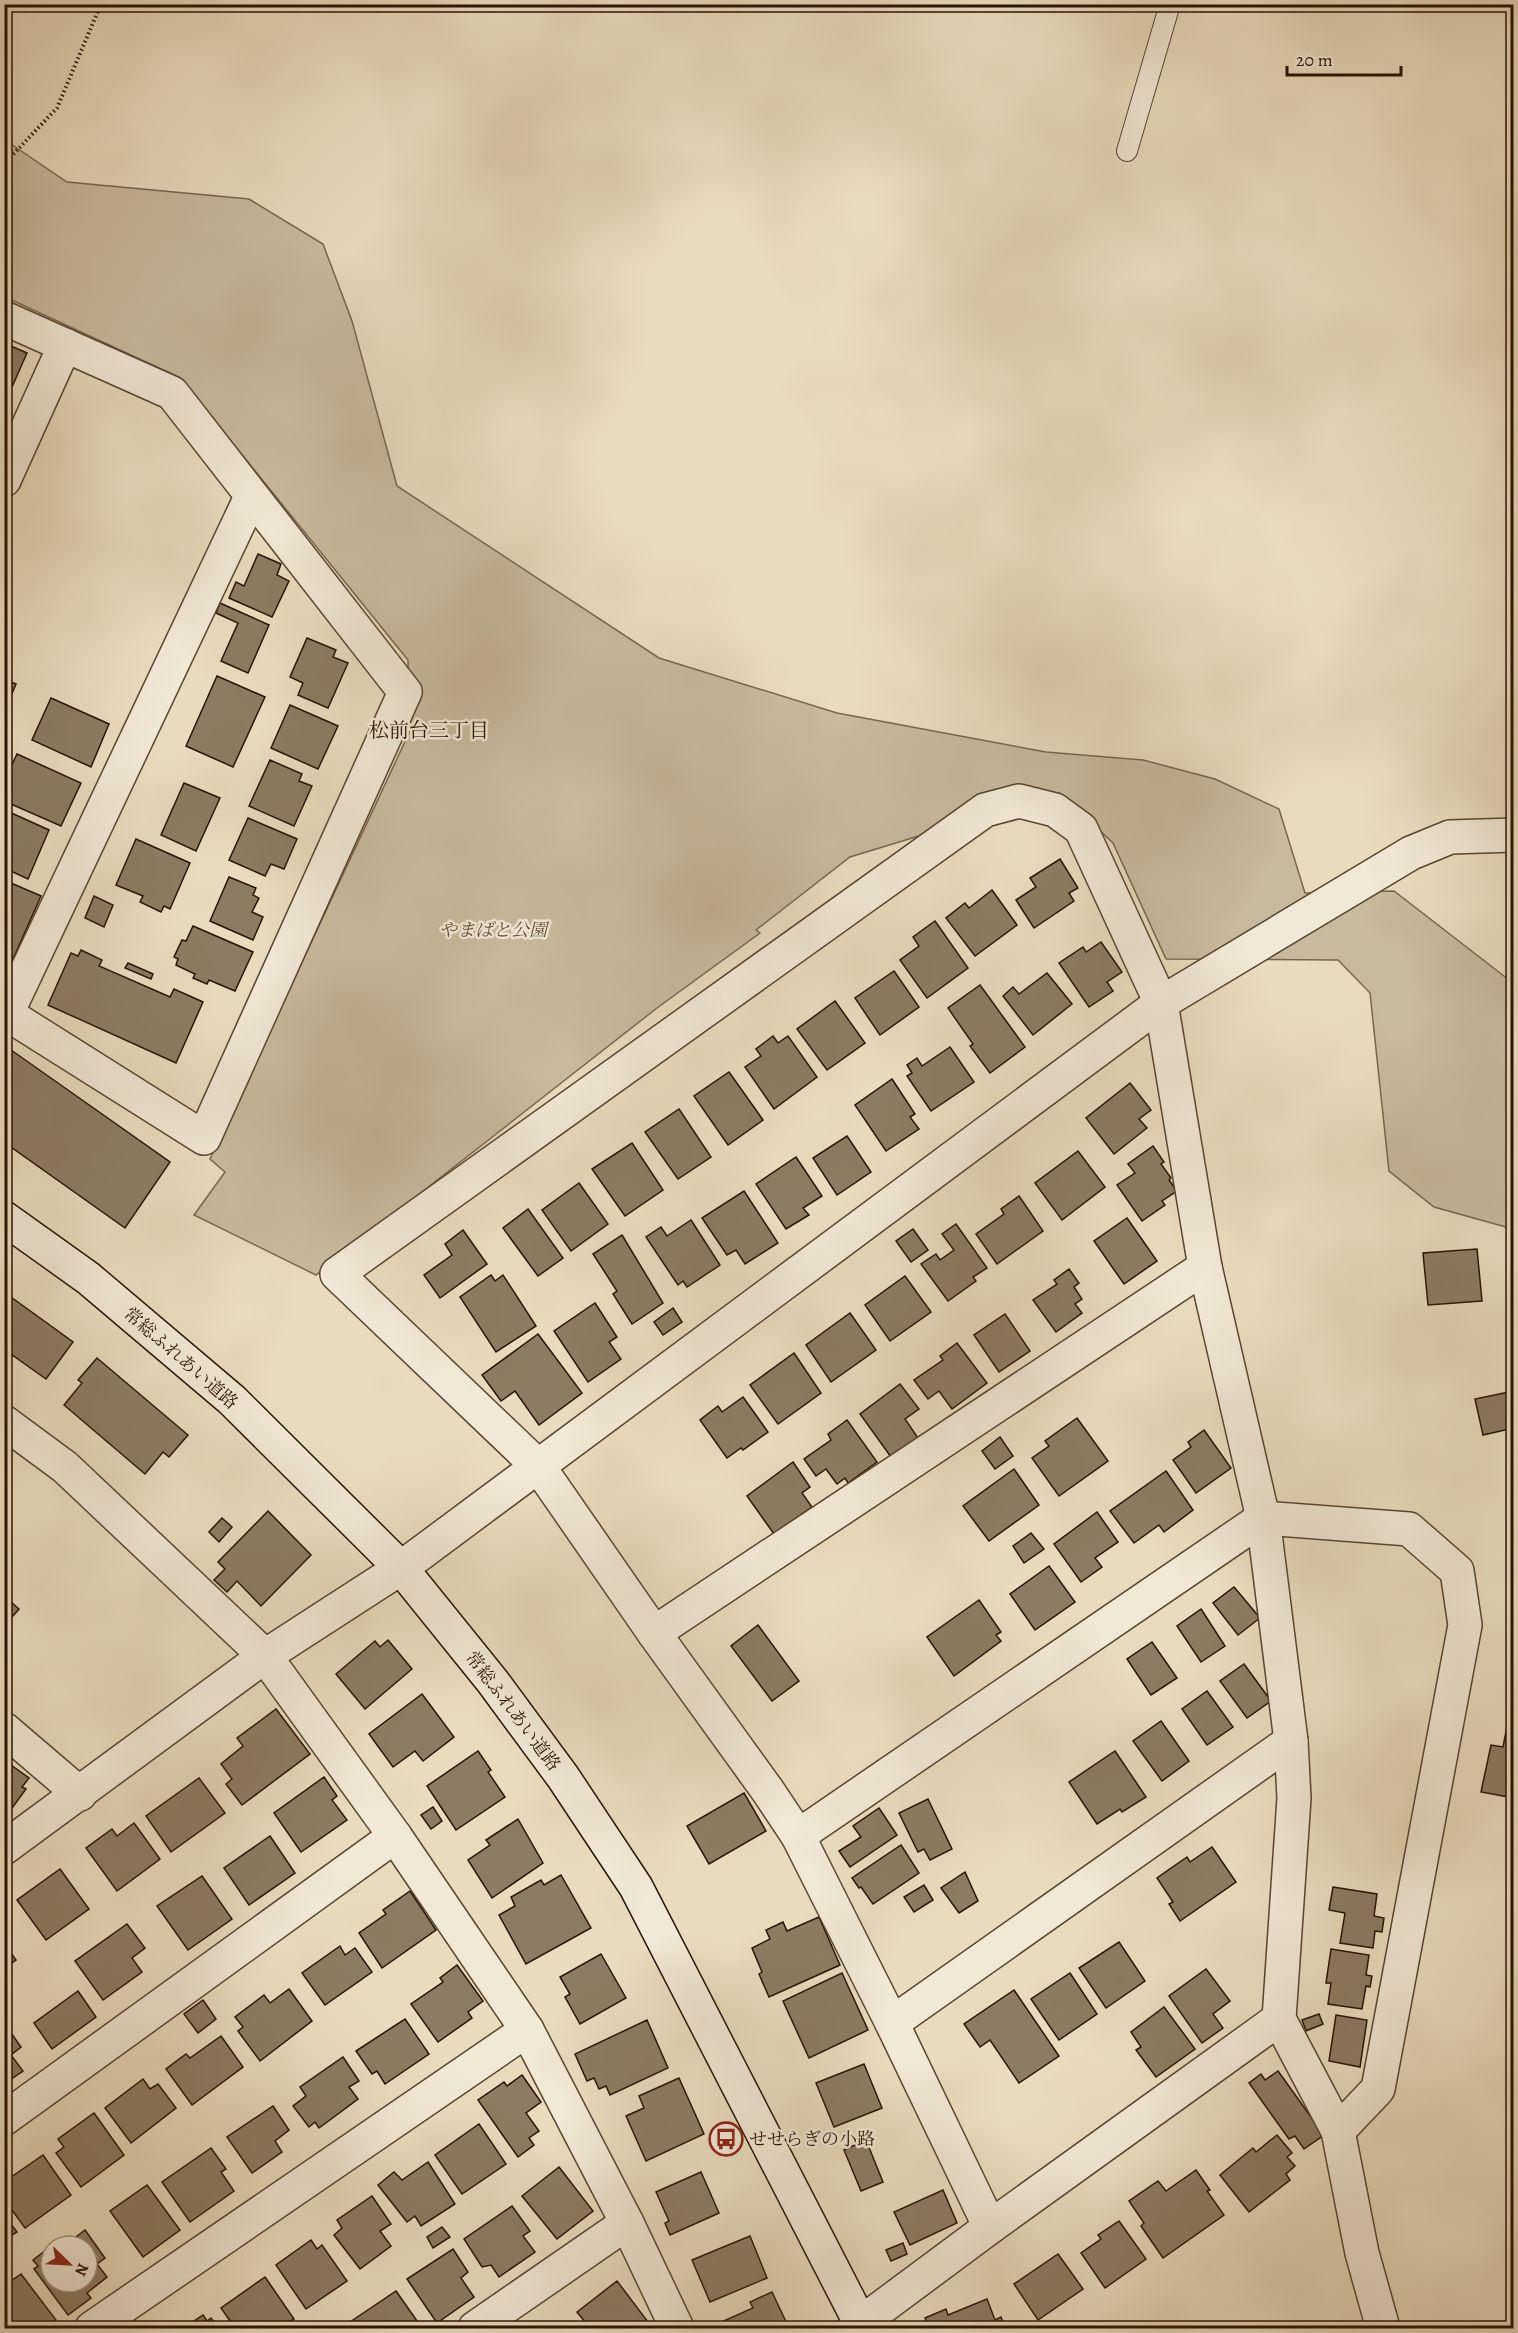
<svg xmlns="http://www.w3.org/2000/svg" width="1518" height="2333" font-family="Alegreya,'Noto Serif JP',serif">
	<rect width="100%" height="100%" fill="#e9dcbe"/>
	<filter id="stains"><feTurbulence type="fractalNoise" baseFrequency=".00333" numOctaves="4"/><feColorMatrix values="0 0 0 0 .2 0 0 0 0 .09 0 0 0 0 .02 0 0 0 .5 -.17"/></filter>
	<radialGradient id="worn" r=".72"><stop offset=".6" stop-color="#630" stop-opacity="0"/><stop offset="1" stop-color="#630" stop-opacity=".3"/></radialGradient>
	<path fill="#c8ba9e" stroke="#78664f" stroke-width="1.5" d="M5,140L67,182L249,199L323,244L352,321L397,486L659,658L837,713L1046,752L1143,760L1215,779L1279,809L1305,893L1394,891L1513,983V1229L1434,1207L1389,1171L1370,993L1338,960L1166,959L1113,843L1060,793L850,857L756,930L760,933L657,1008L316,1275L194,1215L225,1172L210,1159L409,733L408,660L179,377L5,297Z"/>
	<g fill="#8c7c63" stroke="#281300" stroke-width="1.5">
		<path d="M4,343L27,353L12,387L4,384Z"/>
		<path d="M258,554L281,564L277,575L289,581L272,617L229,598L236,582L244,586Z"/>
		<path d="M220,603L269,625L248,673L221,661L238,623L216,613Z"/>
		<path d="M307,638L336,650L333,657L348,663L328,708L298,695L303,683L290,677Z"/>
		<path d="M217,676L265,697L233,767L186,746Z"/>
		<path d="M4,679L16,684L6,708L4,707Z"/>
		<path d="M51,698L109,724L91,767L32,740Z"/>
		<path d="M290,705L338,726L318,769L271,748Z"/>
		<path d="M17,754L81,783L61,826L4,801V782Z"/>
		<path d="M270,760L302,774L299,781L312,786L294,826L249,806Z"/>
		<path d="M184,783L220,798L196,851L161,835Z"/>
		<path d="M7,811L49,830L28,879L4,868V818Z"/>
		<path d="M248,818L297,839L284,869L271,864L265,876L229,860Z"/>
		<path d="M136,839L190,863L170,909L164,906L161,912L140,902L143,896L116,885Z"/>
		<path d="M1060,859L1078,888L1069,893L1074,901L1034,928L1016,900L1036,887L1030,878Z"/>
		<path d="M229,877L256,888L253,895L259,898L252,912L263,917L253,940L210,921Z"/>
		<path d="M4,880L41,896L13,959L7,957L4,963Z"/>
		<path d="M992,890L1017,925L975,956L946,918L965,903L969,908Z"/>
		<path d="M94,896L113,905L104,927L85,918Z"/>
		<path d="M935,921L968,968L927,998L900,960L919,946L913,937Z"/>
		<path d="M193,926L253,952L235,991L209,980L207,984L193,978L195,974L176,965L178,959L174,957L182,940L186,941Z"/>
		<path d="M1101,942L1122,972L1107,982L1113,991L1089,1007L1059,963L1083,947L1086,952Z"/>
		<path d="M81,950L102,960L99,966L170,997L174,989L203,1002L176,1063L48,1005L71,953L78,956Z"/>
		<path d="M128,963L153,974L151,979L125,968Z"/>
		<path d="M894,971L919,1007L880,1035L855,998Z"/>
		<path d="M1047,973L1072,1004L1033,1035L1003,996L1013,987L1019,994Z"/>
		<path d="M980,985L1025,1047L990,1073L970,1046L973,1044L948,1008Z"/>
		<path d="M835,1001L865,1043L827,1070L797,1029Z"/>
		<path d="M773,1036L778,1043L788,1036L817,1077L774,1109L745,1067L761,1056L756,1049Z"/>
		<path d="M4,1045L170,1162L125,1228L4,1142Z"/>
		<path d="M950,1047L974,1082L931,1111L907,1076L912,1073L907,1065L917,1058L922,1066Z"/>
		<path d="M729,1072L763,1120L728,1145L694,1096Z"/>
		<path d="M892,1079L915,1114L910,1117L919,1129L886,1151L855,1105Z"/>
		<path d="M1130,1083L1151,1110L1139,1119L1147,1128L1114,1154L1086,1118Z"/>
		<path d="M679,1109L711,1157L678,1179L645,1132Z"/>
		<path d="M847,1136L871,1172L837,1195L813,1158Z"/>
		<path d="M632,1143L663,1190L625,1216L592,1169Z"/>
		<path d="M1153,1146L1164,1162L1161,1164L1171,1178L1169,1180L1177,1191L1162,1201L1165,1205L1142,1221L1117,1185L1135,1173L1128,1164Z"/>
		<path d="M1078,1151L1105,1187L1062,1220L1035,1183Z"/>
		<path d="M796,1157L822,1196L803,1208L809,1215L786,1229L756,1184Z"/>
		<path d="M579,1183L608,1224L571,1251L542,1210Z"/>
		<path d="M744,1191L778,1243L745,1264L736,1250L727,1255L702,1218Z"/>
		<path d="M1019,1196L1043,1231L997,1264L976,1234L1004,1214L1001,1209Z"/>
		<path d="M528,1209L563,1258L538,1276L503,1228Z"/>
		<path d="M1127,1218L1157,1261L1124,1284L1094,1241Z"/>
		<path d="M691,1220L720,1265L687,1287L683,1281L678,1285L646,1237L661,1227L667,1236Z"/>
		<path d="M956,1224L987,1268L973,1277L976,1281L948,1301L921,1264L936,1254L940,1260L954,1250L942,1234Z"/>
		<path d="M913,1229L928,1250L911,1262L896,1241Z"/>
		<path d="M463,1230L487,1264L440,1298L424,1275L452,1255L445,1244Z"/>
		<path d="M622,1235L663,1303L632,1324L613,1294L617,1291L593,1254Z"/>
		<path d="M1477,1249L1482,1301L1428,1305L1423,1253Z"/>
		<path d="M1069,1269L1079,1283L1074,1287L1082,1299L1075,1304L1082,1313L1056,1332L1033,1300L1057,1284L1054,1280Z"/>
		<path d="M491,1275L495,1281L503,1275L536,1326L496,1352L460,1297Z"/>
		<path d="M905,1276L931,1312L890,1341L865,1305Z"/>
		<path d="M4,1292L73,1342L46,1379L4,1349Z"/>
		<path d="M595,1303L617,1337L609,1342L621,1359L588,1382L554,1331Z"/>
		<path d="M673,1308L682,1322L663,1335L654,1322Z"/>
		<path d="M850,1313L876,1350L831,1382L806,1345Z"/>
		<path d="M1005,1314L1030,1351L999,1372L974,1335Z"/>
		<path d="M538,1334L582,1393L539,1425L515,1391L501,1401L482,1375Z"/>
		<path d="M957,1343L987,1383L952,1409L939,1391L928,1399L914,1380L943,1360L940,1356Z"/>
		<path d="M794,1353L821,1393L778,1424L750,1385Z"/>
		<path d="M97,1358L188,1435L169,1457L163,1452L145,1474L64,1405L82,1383L78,1380Z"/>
		<path d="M900,1384L919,1409L905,1419L918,1438L891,1457L860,1414Z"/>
		<path d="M1514,1391V1428L1483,1435L1475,1399Z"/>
		<path d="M743,1397L768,1432L743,1450L741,1448L727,1458L700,1420L718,1406L722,1412Z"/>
		<path d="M1077,1418L1108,1461L1059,1496L1032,1458L1049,1446L1045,1441Z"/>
		<path d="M847,1420L877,1462L848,1483L845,1478L837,1484L826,1469L816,1476L804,1459L831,1440L828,1434Z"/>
		<path d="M1204,1430L1231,1468L1196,1493L1173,1460L1191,1447L1188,1442Z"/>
		<path d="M1000,1437L1013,1456L995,1469L982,1451Z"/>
		<path d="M793,1462L810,1487L802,1493L812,1507L774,1534L747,1496Z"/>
		<path d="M1014,1469L1039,1505L989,1541L963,1506Z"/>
		<path d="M1166,1471L1193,1510L1164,1532L1159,1525L1134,1543L1110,1511Z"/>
		<path d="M268,1511L311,1555L261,1606L237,1581L227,1592L214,1580L225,1569L218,1562Z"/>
		<path d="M1097,1512L1118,1542L1095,1558L1102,1567L1081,1582L1054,1544Z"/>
		<path d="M222,1518L232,1527L219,1542L209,1532Z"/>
		<path d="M1031,1533L1044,1549L1024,1563L1013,1546Z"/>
		<path d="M1049,1566L1075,1602L1035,1630L1010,1594Z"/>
		<path d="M1234,1587L1260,1618L1238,1635L1213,1603Z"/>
		<path d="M4,1596L19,1609L4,1626Z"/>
		<path d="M979,1600L1001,1632L996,1635L1001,1641L954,1676L927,1637Z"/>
		<path d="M1201,1609L1225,1646L1201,1662L1177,1626Z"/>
		<path d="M758,1625L799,1681L772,1701L731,1646Z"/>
		<path d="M388,1640L412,1669L365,1709L336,1674L375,1641L380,1647Z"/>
		<path d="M1152,1642L1177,1678L1151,1695L1127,1659Z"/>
		<path d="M1244,1664L1271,1701L1247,1718L1220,1681Z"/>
		<path d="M1207,1691L1233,1727L1207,1745L1182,1709Z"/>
		<path d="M422,1694L454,1737L423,1761L415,1751L393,1767L369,1734Z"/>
		<path d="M1512,1701L1514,1702V1798L1481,1792L1491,1745L1503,1747Z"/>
		<path d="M276,1709L310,1754L242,1805L226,1784L232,1779L221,1764L243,1746L237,1738Z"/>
		<path d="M1161,1721L1189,1761L1162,1781L1133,1741Z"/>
		<path d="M478,1751L491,1770L488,1772L505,1797L456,1830L427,1786Z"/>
		<path d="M1115,1751L1146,1797L1122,1812L1120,1809L1097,1824L1069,1782Z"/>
		<path d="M4,1760L29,1778L22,1787L26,1789L4,1819Z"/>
		<path d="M324,1777L337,1796L332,1800L347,1820L301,1852L274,1813Z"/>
		<path d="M199,1778L225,1813L171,1852L146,1816Z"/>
		<path d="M744,1793L766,1831L709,1864L687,1826Z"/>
		<path d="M928,1799L952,1849L930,1860L924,1849L918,1852L899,1813Z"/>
		<path d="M433,1807L442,1821L431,1829L421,1815Z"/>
		<path d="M879,1808L897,1835L850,1867L839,1851L861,1837L853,1826Z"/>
		<path d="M518,1819L543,1863L492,1898L468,1860L490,1845L486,1840Z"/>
		<path d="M134,1823L160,1859L117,1891L86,1848L112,1829L117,1836Z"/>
		<path d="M270,1836L295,1873L249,1905L224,1868Z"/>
		<path d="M901,1845L919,1873L873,1904L861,1887L859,1888L852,1878Z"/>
		<path d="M1212,1847L1236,1882L1180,1921L1169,1904L1173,1902L1157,1878L1187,1857L1190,1862Z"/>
		<path d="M60,1869L89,1909L46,1940L17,1900Z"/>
		<path d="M965,1872L978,1901L959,1913L941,1888Z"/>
		<path d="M561,1875L591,1928L526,1964L499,1915L515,1906L511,1897L541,1880L544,1885Z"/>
		<path d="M202,1876L232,1919L188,1950L157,1906Z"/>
		<path d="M924,1885L933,1900L914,1912L904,1897Z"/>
		<path d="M1333,1887L1377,1894L1374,1916L1384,1918L1382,1932L1375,1931L1373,1948L1340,1943L1345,1913L1329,1910Z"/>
		<path d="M410,1891L436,1930L382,1968L359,1933L386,1914L383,1910Z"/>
		<path d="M819,1917L840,1965L769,1997L759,1974L762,1972L752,1948L770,1939L766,1930L783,1922L787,1931Z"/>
		<path d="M127,1924L145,1948L132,1958L142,1972L103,2000L75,1961Z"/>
		<path d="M1119,1942L1145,1981L1106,2008L1079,1968Z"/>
		<path d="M4,1943L16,1960L4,1968Z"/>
		<path d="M340,1946L345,1955L355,1948L372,1972L325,2005L302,1973Z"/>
		<path d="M1331,1949L1369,1955L1366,1975L1372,1976L1370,1987L1366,1986L1362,2009L1328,2004L1331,1983H1326Z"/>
		<path d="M601,1954L626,1998L580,2024L565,1997L570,1994L560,1977Z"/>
		<path d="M457,1965L483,2001L468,2012L472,2018L438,2042L411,2004L443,1982L440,1978Z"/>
		<path d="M1206,1969L1230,2001L1213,2014L1223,2028L1202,2043L1169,1996Z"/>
		<path d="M842,1973L868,2030L809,2058L783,2001Z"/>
		<path d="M1070,1973L1097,2014L1059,2040L1031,1999Z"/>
		<path d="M289,1989L312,2021L260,2061L238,2031L243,2027L235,2017L264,1995L270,2003Z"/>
		<path d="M1014,1990L1059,2056L1019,2083L990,2040L980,2047L964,2024Z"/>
		<path d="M78,1991L96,2017L52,2049L34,2023Z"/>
		<path d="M203,2000L216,2019L198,2033L184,2014Z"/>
		<path d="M1164,2007L1195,2049L1156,2077L1136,2050L1141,2047L1131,2032Z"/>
		<path d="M1319,2014L1323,2024L1306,2031L1302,2020Z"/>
		<path d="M1336,2015L1367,2020L1360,2067L1329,2061Z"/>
		<path d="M405,2019L429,2054L385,2084L377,2071L372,2074L356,2051Z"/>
		<path d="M647,2020L668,2068L610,2095L606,2086L599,2089L594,2078L587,2081L575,2054Z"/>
		<path d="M4,2023L21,2047L11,2055L23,2071L4,2084Z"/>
		<path d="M221,2036L243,2067L192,2105L166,2069L186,2054L190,2058Z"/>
		<path d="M343,2057L359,2081L349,2087L358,2099L319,2128L315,2122L309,2127L293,2106L306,2096L300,2087Z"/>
		<path d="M864,2064L882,2108L834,2127L816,2083Z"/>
		<path d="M1278,2071L1324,2135L1304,2149L1295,2136L1289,2139L1249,2083L1261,2074L1265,2080Z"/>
		<path d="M522,2075L541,2102L526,2113L539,2131L529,2138L534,2145L518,2157L478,2100L504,2082L507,2086Z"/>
		<path d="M679,2078L704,2134L646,2161L626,2116L644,2108L639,2096Z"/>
		<path d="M143,2079L150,2089L158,2084L176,2108L131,2143L105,2108Z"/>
		<path d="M273,2106L289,2130L275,2141L282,2152L252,2173L227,2137Z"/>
		<path d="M94,2113L124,2155L81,2187L56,2153L64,2147L58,2139Z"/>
		<path d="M479,2124L506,2164L462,2194L435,2155Z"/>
		<path d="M1277,2135L1292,2153L1287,2157L1295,2166L1286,2174L1290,2180L1249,2212L1220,2175L1253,2148L1256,2152Z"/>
		<path d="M866,2140L883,2182L861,2191L844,2150Z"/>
		<path d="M211,2148L226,2169L221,2172L234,2191L190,2222L162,2182Z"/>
		<path d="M43,2155L71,2195L25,2228L4,2199V2190L7,2188L4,2182Z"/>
		<path d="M428,2162L455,2204L421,2226L415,2216L407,2222L378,2185L394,2172L402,2180Z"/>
		<path d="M559,2167L593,2211L557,2239L522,2196Z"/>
		<path d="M1196,2170L1210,2190L1207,2191L1224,2215L1163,2258L1141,2226L1144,2223L1129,2201L1158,2181L1166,2191Z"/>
		<path d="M701,2172L719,2213L670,2235L665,2223L669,2221L656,2192Z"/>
		<path d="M147,2185L180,2230L143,2257L110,2211Z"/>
		<path d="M943,2190L957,2223L910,2245L894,2212Z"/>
		<path d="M372,2196L391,2224L380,2231L391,2246L360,2269L334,2235L342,2228L337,2220Z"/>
		<path d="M512,2206L530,2231L523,2236L535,2252L499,2277L491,2265L482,2267L464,2239Z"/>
		<path d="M4,2215L17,2232L4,2240Z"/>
		<path d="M1119,2221L1146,2259L1105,2288L1081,2253L1101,2239L1098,2235Z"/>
		<path d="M442,2227L450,2237L433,2248L427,2237Z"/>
		<path d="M85,2230L105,2258L97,2264L107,2277L87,2293L91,2298L68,2315L34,2269L38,2266L33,2260L51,2246V2282H87V2246H64Z"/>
		<path d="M750,2236L767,2278L710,2302L692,2260Z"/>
		<path d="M311,2240L317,2249L322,2245L347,2281L306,2309L276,2265Z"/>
		<path d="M903,2243L907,2254L891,2261L886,2250Z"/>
		<path d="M453,2249L468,2272L461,2278L474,2297L437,2323L407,2279Z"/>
		<path d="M1058,2254L1083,2289L1038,2320L1014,2284Z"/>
		<path d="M21,2274L56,2320L46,2328H4V2286Z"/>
		<path d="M265,2277L294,2319L280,2328H235L221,2308Z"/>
		<path d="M617,2281L651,2326L647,2328H590L577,2312Z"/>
		<path d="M396,2291L422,2328H351L347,2324Z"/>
		<path d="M772,2292L789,2328H708L753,2308L750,2302Z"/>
		<path d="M987,2299L995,2320L1001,2317L1005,2328H929L925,2318L946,2309L948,2315Z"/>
		<path d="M203,2315L207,2321L211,2318L219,2328H194L191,2323Z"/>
	</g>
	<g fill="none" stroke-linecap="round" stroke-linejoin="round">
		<g stroke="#584530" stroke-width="22">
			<path id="lane" d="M1127,151L1170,4"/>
		</g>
		<g stroke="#584530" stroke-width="36">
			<g id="street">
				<path d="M4,318L172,393L405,692L204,1138L4,1012"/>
				<path d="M4,480L65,345"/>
				<path d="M7,1013L251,497"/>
				<path d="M4,1422L65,1467L265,1656L395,1836L527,2030L627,2223L677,2328"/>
				<path d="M654,1633L1205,1267"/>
				<path d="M4,1729L80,1794"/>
				<path d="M798,1836L1263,1518L1409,1529L1457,1571L1465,1625L1378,2089L1338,2131"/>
				<path d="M4,1848L265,1656L401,1568L1161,1003L1411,853L1450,837L1514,835"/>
				<path d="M892,2023L1291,1741"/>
				<path d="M4,2119L395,1836"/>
				<path d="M990,2227L892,2023L798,1836L768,1791L654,1633L539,1467L337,1274L985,810L1019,801L1055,810L1081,829L1161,1003L1205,1267L1263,1518L1291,1741L1294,1798L1279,2019L1338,2131L1362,2253L1383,2328"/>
				<path d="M92,2328L527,2030"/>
				<path d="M475,2328L627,2223"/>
				<path d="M854,2328L990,2227L1279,2019"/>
			</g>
		</g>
		<g stroke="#281300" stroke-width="36">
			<path id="secondary" d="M4,1218L88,1278L232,1400L401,1568L493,1682L563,1777L636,1887L863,2328"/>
		</g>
		<path stroke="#281300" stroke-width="4" stroke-dasharray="1.5 3" stroke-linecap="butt" d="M4,164L57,108L101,4"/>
		<use href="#lane" stroke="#f1e8d5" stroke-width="20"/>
		<use href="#street" stroke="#f1e8d5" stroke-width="33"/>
		<use href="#secondary" stroke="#f1e8d5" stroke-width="33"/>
	</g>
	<defs>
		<g id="bus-ring" transform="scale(1.725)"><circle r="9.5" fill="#f1e8d5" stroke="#8f2418" stroke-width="1.5"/><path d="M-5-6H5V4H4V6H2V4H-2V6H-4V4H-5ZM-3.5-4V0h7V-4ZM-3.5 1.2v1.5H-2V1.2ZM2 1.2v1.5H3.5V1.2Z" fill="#8f2418"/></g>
	</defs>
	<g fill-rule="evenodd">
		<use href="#bus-ring" x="726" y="2139"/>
	</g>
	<g text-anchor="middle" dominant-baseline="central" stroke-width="5" stroke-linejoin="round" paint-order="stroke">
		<g font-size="18" font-style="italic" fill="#604d37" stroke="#f1e8d5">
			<text x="493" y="930">やまばと公園</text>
		</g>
		<g font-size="18" fill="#281300" stroke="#f1e8d5">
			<text transform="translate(181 1358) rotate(41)">常総ふれあい道路</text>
			<text transform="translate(513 1711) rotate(53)">常総ふれあい道路</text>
		</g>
		<g font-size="18" fill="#281300" stroke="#f1e8d5" text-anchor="start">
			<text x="749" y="2139">せせらぎの小路</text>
		</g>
		<g font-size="20" fill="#281300" stroke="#f1e8d5">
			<text x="429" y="730">松前台三丁目</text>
		</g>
	</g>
	<rect width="1518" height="2333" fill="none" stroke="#e9dcbe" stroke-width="24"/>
	<rect x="6" y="6" width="1506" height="2321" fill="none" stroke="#281300" stroke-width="3"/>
	<rect x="12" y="12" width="1494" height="2309" fill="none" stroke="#281300" stroke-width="1.5"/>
	<g transform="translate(69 2264) rotate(114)"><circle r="28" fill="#f1e8d5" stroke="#a19380" stroke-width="1.5"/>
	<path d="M0-4.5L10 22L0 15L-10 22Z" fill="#8f2418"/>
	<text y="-9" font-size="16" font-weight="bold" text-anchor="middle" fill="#281300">N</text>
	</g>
	<path d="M1287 66v9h114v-9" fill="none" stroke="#281300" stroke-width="3"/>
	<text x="1296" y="66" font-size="18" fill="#281300" stroke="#f1e8d5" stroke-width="4.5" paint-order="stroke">20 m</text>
	<rect width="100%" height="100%" filter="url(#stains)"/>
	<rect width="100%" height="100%" fill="url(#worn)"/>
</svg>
